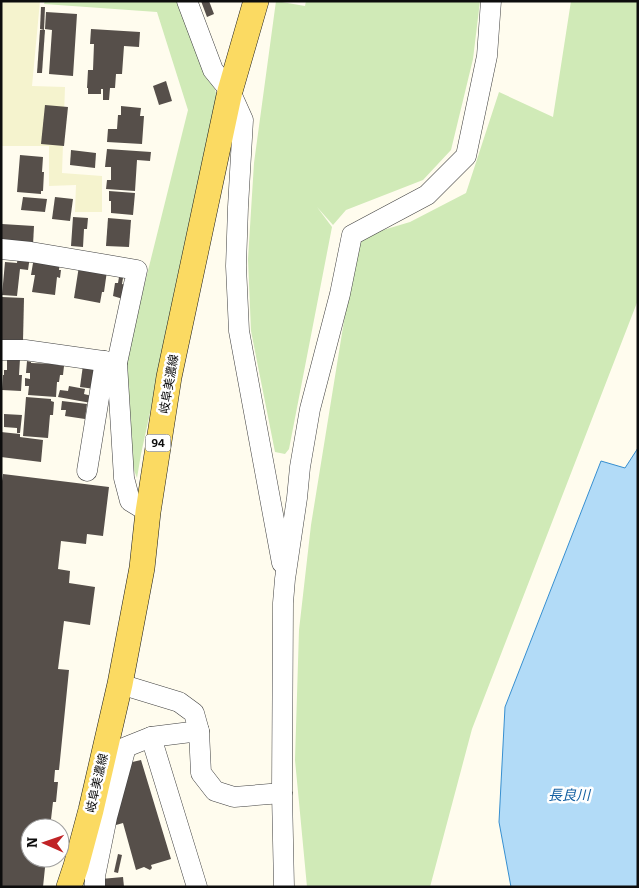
<svg xmlns="http://www.w3.org/2000/svg" width="639" height="888" font-family="Bitter,'Noto Sans JP',serif">
	<rect width="100%" height="100%" fill="#fffcee"/>
	<path fill="#f5f3ce" d="M1,1H40L32,86L65,87L62,173L102,176V212H75L76,185L49,186V146H1Z"/>
	<g fill="#d0eab7">
		<path d="M45,1H183L211,74L218,101L141,454L137,478L131,462L126,359L188,110L157,12L44,4Z"/>
		<path d="M276,1L305,6L306,1H480L473,59L451,150L423,180L346,210L333,225L317,207L332,227L289,449L285,454L275,452L251,331L248,259L254,163Z"/>
		<path d="M571,1H638V300L472,729L430,887H307L295,760L299,630L311,525L354,259L363,236L410,222L466,193L499,92L553,117Z"/>
	</g>
	<path fill="#b2dbf7" stroke="#378fd0" d="M638,448V887H511L499,822L505,707L601,461L625,468Z"/>
	<g fill="#564f4a">
		<path d="M201,1H209L214,14L207,17Z"/>
		<path d="M41,7H45L44,30L40,29Z"/>
		<path d="M46,12L77,14L73,76L49,74L52,30L45,29Z"/>
		<path d="M91,29L140,32L139,47L124,46L122,74H116L115,88H110L109,100H103V89H101V94H88V88H87L88,70H93L94,44H90Z"/>
		<path d="M40,30H45L42,73H37Z"/>
		<path d="M166,81L172,101L159,105L153,86Z"/>
		<path d="M45,105L68,107L64,146L41,144Z"/>
		<path d="M121,106L141,108L140,116H144L142,144L107,142L108,129H117L118,115H121Z"/>
		<path d="M107,149L151,152L150,161L137,160L135,191L106,189L107,180H111V167H105Z"/>
		<path d="M71,150L96,153L95,168L70,165Z"/>
		<path d="M20,155L43,157L42,172H44L43,191H41V194L17,192Z"/>
		<path d="M109,191L135,193L133,215L111,213V201H109Z"/>
		<path d="M23,197L47,199L45,212L21,210Z"/>
		<path d="M55,197L73,199L70,221L52,219Z"/>
		<path d="M73,217L88,218L87,229H84L83,247L71,246Z"/>
		<path d="M108,218L131,220L129,247L106,246Z"/>
		<path d="M2,224L34,226L33,245L1,243Z"/>
		<path d="M18,255L30,256L28,270L20,269L17,296L2,295L5,262L17,263Z"/>
		<path d="M34,257L60,261L59,270H61L60,278L57,277L55,295L32,292L35,275H31Z"/>
		<path d="M79,266L107,271L104,292H102L100,303L74,298Z"/>
		<path d="M119,277L123,278L122,284L126,285L123,299L113,296L115,283H118Z"/>
		<path d="M2,297L24,298L23,341L1,340Z"/>
		<path d="M7,358L20,359L19,375H22L21,391L2,390L3,375H4V370H7Z"/>
		<path d="M27,361L31,362V363L58,364V365L64,366L63,375H60L59,382H57L56,397L28,395L29,386H25V378L30,379V373H26Z"/>
		<path d="M83,365L97,370L95,389L80,387Z"/>
		<path d="M69,386L85,389L84,394L92,396L91,403L58,397L60,390L68,391Z"/>
		<path d="M26,397L51,399V401L54,402L53,415H50L48,438L23,436Z"/>
		<path d="M62,401L87,404L85,419L65,416L66,410H61Z"/>
		<path d="M4,414L22,415L20,433H17V428L4,427Z"/>
		<path d="M1,432L20,434V437L43,440L41,462L1,457Z"/>
		<path d="M3,474L109,487L103,536L87,534L86,544L61,541L58,569L70,571L69,583L95,587L90,625L64,621L58,669L69,670L59,770H55L54,782H58L56,802H53L50,828H30V858H46L43,887H1V488Z"/>
		<path d="M141,760L171,859L151,865L152,868L150,870L144,867L136,870L123,823L116,825L113,817L128,763Z"/>
		<path d="M118,854L122,855L118,873L114,872Z"/>
		<path d="M123,877L124,887H101V879Z"/>
	</g>
	<g fill="none" stroke-linecap="round" stroke-linejoin="round">
		<g stroke="#404040" stroke-width="21">
			<g id="minor">
				<path d="M187,1L213,70L230,91L243,120L238,207L236,266L239,331L282,563"/>
				<path d="M1,249L31,252L137,270L117,363L124,478L130,501L148,512"/>
				<path d="M1,350H25L117,363"/>
				<path d="M87,471L105,361"/>
				<path d="M120,684L179,702L194,713L199,731L201,773L215,791L234,797L282,793"/>
				<path d="M151,737L197,887"/>
				<path d="M95,887V876L107,817L126,747L151,737L199,731"/>
				<path d="M284,887L282,793L283,603L285,579L297,498L300,467L310,409L340,294L352,235L427,195L466,156L487,56L491,1"/>
			</g>
		</g>
		<g stroke="#1e1e1e" stroke-width="26">
			<path id="major" d="M69,887L76,866L91,810L120,684L142,568L148,512L169,377L230,91L256,1"/>
		</g>
		<use href="#minor" stroke="#fff" stroke-width="20"/>
		<use href="#major" stroke="#fbda62" stroke-width="25"/>
	</g>
	<g text-anchor="middle" dominant-baseline="central" stroke-width="5" stroke-linejoin="round" paint-order="stroke">
		<rect fill="#fff" stroke="#565656" stroke-width="1" x="145.5" y="434.5" width="25" height="17" rx="4"/>
		<g font-size="11" font-weight="bold" fill="#0d0d0d">
			<text x="158" y="443">94</text>
		</g>
		<g font-size="12" fill="#0d0d0d" stroke="#fff">
			<text transform="translate(169 384) rotate(-80)">岐阜美濃線</text>
			<text transform="translate(97 783) rotate(-77)">岐阜美濃線</text>
		</g>
		<g font-size="14" font-style="italic" fill="#1460a2" stroke="#fff">
			<text x="569" y="795">長良川</text>
		</g>
	</g>
	<rect width="639" height="888" fill="none" stroke="#0d0d0d" stroke-width="5"/>
	<g transform="translate(45 843) rotate(272)"><circle r="24" fill="#ffffff" stroke="#9e9e9e"/>
	<path d="M0-4L9 19L0 12L-9 19Z" fill="#c02326"/>
	<text y="-8" font-size="14" font-weight="bold" text-anchor="middle" fill="#0d0d0d">N</text>
	</g>
</svg>
